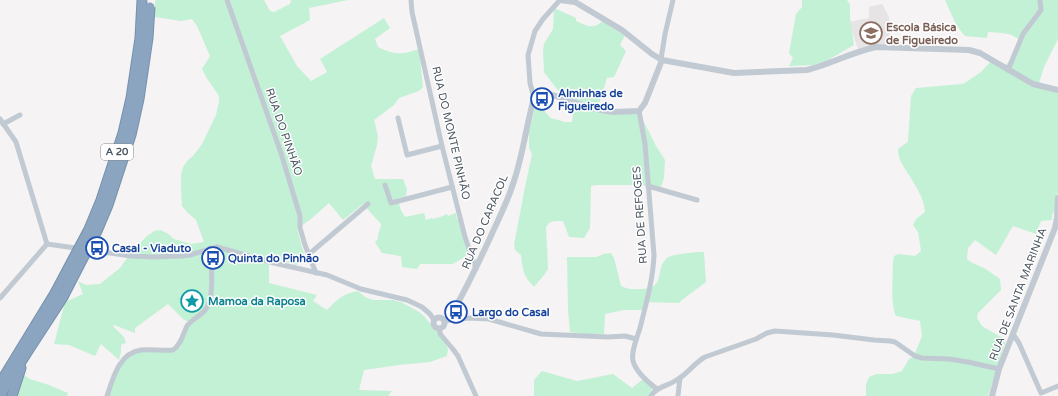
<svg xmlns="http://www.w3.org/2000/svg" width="1058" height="396" font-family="'Varela Round',sans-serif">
	<rect width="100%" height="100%" fill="#f5f3f3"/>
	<path fill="#e6e4e5" d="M882,4L889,17L890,44L869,45L858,49L849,22L869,18V7Z"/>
	<g fill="#c3f1d5">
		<path d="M155,0H264L270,11L274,12L290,4L291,0H348L309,8L310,20L280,36L297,66L311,81L327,72L320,59L384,18L390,28L375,39L378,47C394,55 402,55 419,49L423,87L419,91L399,98L394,105L374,120L378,136L377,145L371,166L375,179H403L407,189L406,196L399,198C398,205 401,211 405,217L424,213L426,220L432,218L433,219L440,217L447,214L448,216L456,213L457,219H460L470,254L466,255V256L453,264H420L417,269L402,267L401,257L400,256L382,253L375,242L378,239C377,234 381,229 381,224L363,204L343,220L329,203L311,219L297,229L304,254V258L301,262L296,265L269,257V283L317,295L313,301L327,310C338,299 342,294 358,291L365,297L373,300H393L403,303L419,312L424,316L446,344L448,349L447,356L430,362L399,365L364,370L359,390L392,391L388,396H107L118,364L143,349L167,351L181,347V343L190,322L184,320L168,304L135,328V333L114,325L113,326L124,337L126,343L122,344L121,346V352L119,360L101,344L95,356L69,345L54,344L65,302L83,294L78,281L86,285L100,284L120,268L133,250L147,236L154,231L160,230L167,233L174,239L191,244L204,242L196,220L187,212L182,206L181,189V175L183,167L188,160L193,156L202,144L216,115L219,102V96L206,77L202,69L210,56L197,26L192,19L181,21L155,17Z"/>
		<path d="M802,0H847L850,5V18L854,45L828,60L814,65L789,66L793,58L789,53L796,14L802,7Z"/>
		<path d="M945,0H1058V39L1044,67L1039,83L1058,91V191L1055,210L1052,215V220L1041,221L1036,234L1013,226L996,255L975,240L968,248L967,259L972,263L984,268L1000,279L1001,290L978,313L977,318L982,326L1006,340L988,396H866V384L869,377L877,374H892L902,371L909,359L914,356L922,336L920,321L896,316C890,303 893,277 893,262L894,256L899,254L915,256L921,251L918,232L913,225L916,219L925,212C924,193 908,176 900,160C899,157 898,153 898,150L899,148L908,142L911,96L916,88L962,84L965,83L981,72L992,60L1006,65L1010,60L1013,51L1019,42V40C1012,32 998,33 988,32L987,38L965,36L960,30L955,22Z"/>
		<path d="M554,8L576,18V21C588,26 592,30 603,21L625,35L620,45L626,51L614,77L607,78L597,110L639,112L656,146L665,160L664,178L661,187L638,185H597L591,186L590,228L584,238L569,237L563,221H554L549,223L546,227L548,269L544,275L534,287C523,275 523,271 521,255L515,250L514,245L525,187L532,154L529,148V132L535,108L543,110L551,118L565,122H572L575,99L560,93L544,72L543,51L544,44L553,29Z"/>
		<path d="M697,252H704L706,282L682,300L679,303L647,302L644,310H624L605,314L604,334H584L570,332L568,310L567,257H596L604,254L611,253L614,258L621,286C628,290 634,289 642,289C667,288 654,269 667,258C672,254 690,253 697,252Z"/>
		<path d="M542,371L577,381L613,374L632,388L643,379L653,387L650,396H534V380Z"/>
		<path d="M22,374L30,379L49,385L68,393L67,396H15Z"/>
	</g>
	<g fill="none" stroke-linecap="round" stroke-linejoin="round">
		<g stroke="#7690ad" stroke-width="11">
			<g id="motorway">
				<path d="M0,383L55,293"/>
				<path d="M0,396C20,362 42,330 63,297"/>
				<path d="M12,396L21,368"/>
			</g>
		</g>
		<g stroke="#c1cad2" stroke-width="5">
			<path d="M227,0L281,153L300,216V228L305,245L316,273"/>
			<path d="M411,0L412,12L442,146L465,237L476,269"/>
			<path d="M661,59L665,34L673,0"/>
			<path d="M1008,70L1023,34L1041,10L1040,0"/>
			<path d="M534,98L530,83L528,55L535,31L543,19L560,0"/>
			<path d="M639,111L645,144L654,255C653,280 646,304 640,328C637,338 631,351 633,361C636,372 649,383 657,389"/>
			<path d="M398,118L407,155L442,146"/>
			<path d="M0,119L16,142L47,244"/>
			<path d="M3,124L20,115"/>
			<path d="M385,185L391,203L452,187"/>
			<path d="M648,186L697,200"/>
			<path d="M47,244L131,256L154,257L182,256L190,255L217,247L274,263L327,275L361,289L407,300L422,307L430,314L434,320"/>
			<path d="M308,255L368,204"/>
			<path d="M0,298L47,244"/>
			<path d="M448,320L470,318L489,319L541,334L608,337L625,336L636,339"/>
			<path d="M438,328L441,335L452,348L458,356L476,396"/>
			<path d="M1013,334L1019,343L1041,393L1058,386"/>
			<path d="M107,396C113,378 119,353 141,350C152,349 162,351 173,350C181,345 183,334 187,326C192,319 201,316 206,309C215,297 211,263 210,248"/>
			<path d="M651,396C656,387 667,386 675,381C687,375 694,363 705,357L756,339L767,333L775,331L833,335L874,340L890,341L895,342L915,356L922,358L949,359L968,362L999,369"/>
			<path d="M678,396L680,378"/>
		</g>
		<g stroke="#c1cad2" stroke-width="6">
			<path d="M560,0L575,2L622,30L652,54L662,60L734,73L807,70C831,64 852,52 876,47L969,50L980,53L1033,84L1058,90"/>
			<circle cx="439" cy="323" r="5.5"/>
			<path d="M445,321L448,320C464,294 477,266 490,238C498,220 507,203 513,184C523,156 526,126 534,98L540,94H547L560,97L585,106L601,110L613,112L639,111L645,103L662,60"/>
			<path d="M992,396L999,369L1055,228L1057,218L1058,198"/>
		</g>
		<use href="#motorway" stroke="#8ba5c1" stroke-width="9"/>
		<g stroke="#7690ad" stroke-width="11" stroke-linecap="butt">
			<g id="motorway-bridge">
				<path d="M55,293L89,229L101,200L123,133L131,98L140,38L142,0"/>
				<path d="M63,297L97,231L108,205L131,135L139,99L148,38L150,7"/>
			</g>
		</g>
		<use href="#motorway-bridge" stroke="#8ba5c1" stroke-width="9"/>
	</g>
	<defs>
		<g id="school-ring" transform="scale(1.15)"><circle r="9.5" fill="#fff" stroke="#8d6e63" stroke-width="1.5"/><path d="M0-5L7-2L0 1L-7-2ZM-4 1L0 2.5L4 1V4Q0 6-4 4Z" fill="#8d6e63"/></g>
		<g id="bus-ring" transform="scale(1.15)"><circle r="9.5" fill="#fff" stroke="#1a4fb4" stroke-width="1.5"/><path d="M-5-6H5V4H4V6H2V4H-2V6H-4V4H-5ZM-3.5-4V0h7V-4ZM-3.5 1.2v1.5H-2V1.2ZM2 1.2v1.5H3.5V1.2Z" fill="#1a4fb4"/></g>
		<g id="sight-ring" transform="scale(1.15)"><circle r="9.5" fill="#fff" stroke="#0f9aa8" stroke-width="1.5"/><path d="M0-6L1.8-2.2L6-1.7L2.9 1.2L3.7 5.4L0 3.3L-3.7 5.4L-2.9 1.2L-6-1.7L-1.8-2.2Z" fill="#0f9aa8"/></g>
	</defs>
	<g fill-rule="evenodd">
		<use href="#school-ring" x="871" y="33"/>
		<use href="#bus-ring" x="542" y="99"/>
		<use href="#bus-ring" x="97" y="248"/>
		<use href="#bus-ring" x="213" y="258"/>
		<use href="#sight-ring" x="192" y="301"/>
		<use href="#bus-ring" x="456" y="312"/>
	</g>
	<g text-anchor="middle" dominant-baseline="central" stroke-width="3" stroke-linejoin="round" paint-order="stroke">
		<rect fill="#fff" stroke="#808990" stroke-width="1" x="101" y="144" width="32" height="16" rx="3"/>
		<g font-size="10" font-weight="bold" fill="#4a5661">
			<text x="117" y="152">A 20</text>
		</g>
		<g font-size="11" font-weight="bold" fill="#785e54" stroke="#fff" text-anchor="start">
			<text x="886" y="27">Escola Básica<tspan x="886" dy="13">de Figueiredo</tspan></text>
		</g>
		<g font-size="11" font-weight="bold" fill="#164399" stroke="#fff" text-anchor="start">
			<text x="558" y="93">Alminhas de<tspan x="558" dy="13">Figueiredo</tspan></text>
			<text x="112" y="248">Casal - Viaduto</text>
			<text x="228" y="258">Quinta do Pinhão</text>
			<text x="472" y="312">Largo do Casal</text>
		</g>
		<g font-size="11" fill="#4a5661" stroke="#fff">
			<text transform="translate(284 132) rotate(71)">RUA DO PINHÃO</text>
			<text transform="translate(451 133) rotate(77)">RUA DO MONTE PINHÃO</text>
			<text transform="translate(640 215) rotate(-94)">RUA DE REFOGES</text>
			<text transform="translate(485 222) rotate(-67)">RUA DO CARACOL</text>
			<text transform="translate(1018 294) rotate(-69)">RUA DE SANTA MARINHA</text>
		</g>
		<g font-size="11" font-weight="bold" fill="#0d838f" stroke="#fff" text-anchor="start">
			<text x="208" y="301">Mamoa da Raposa</text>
		</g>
	</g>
</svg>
